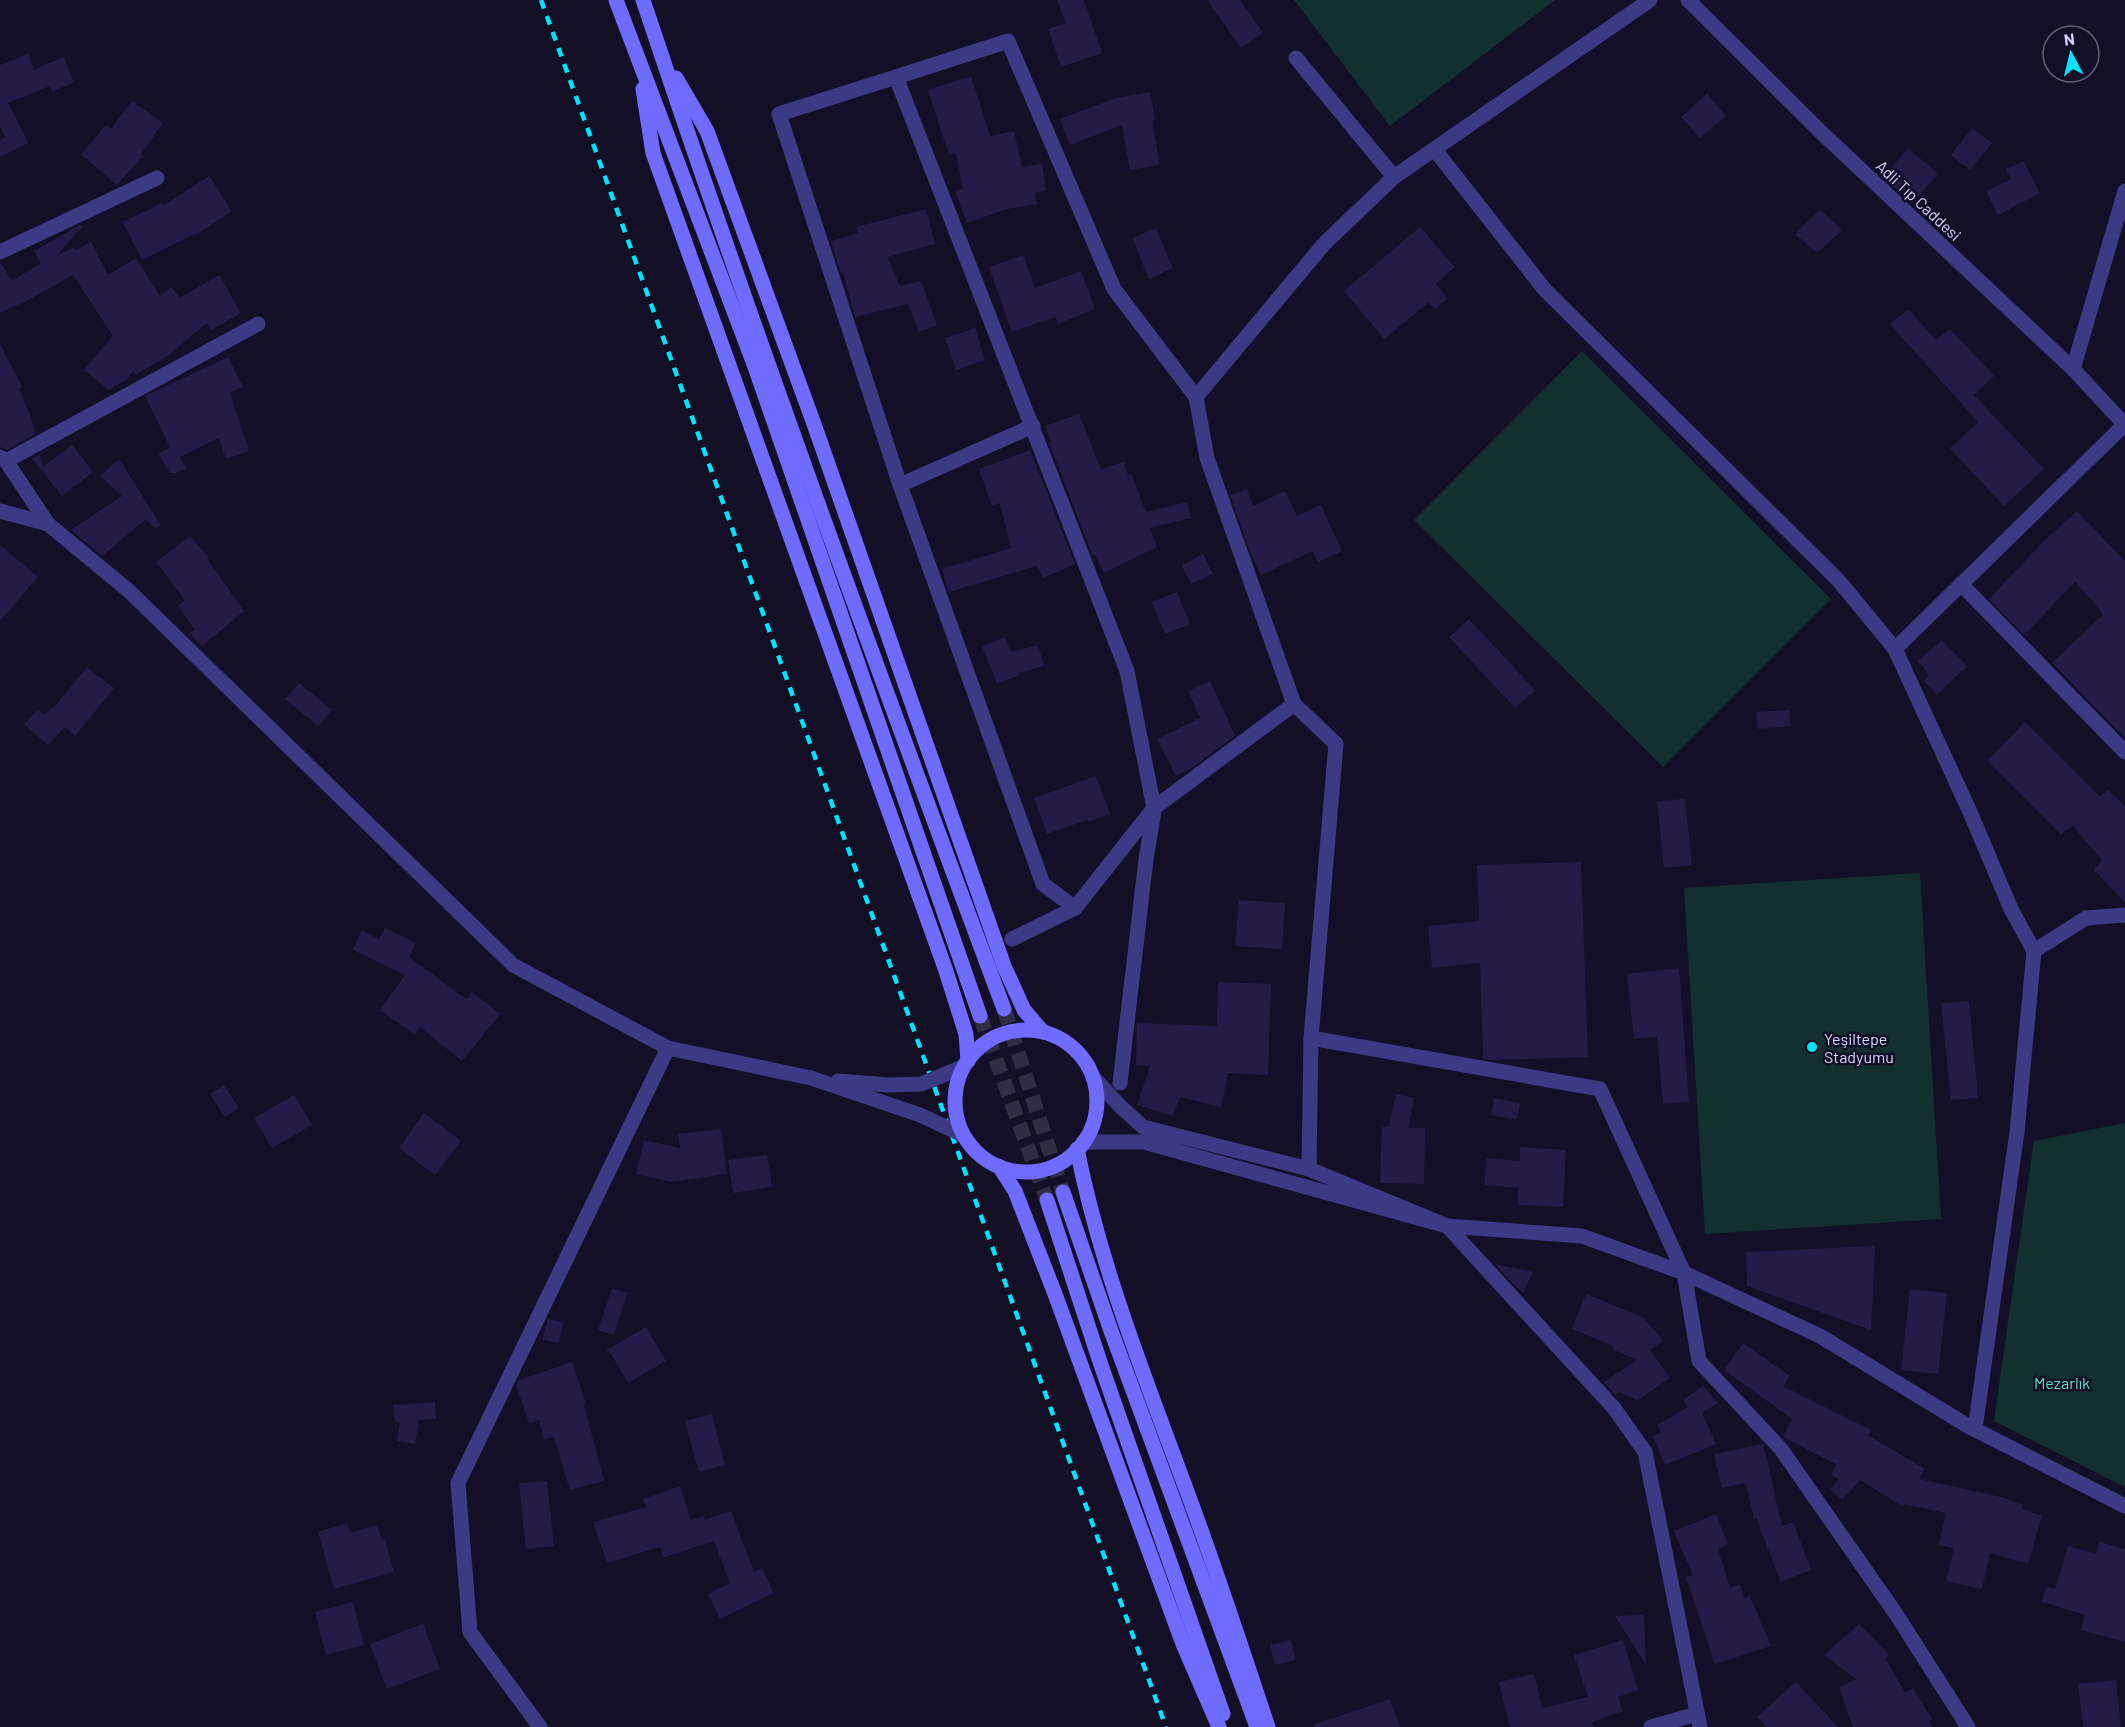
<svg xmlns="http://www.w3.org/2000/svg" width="2125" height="1727" font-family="Barlow,sans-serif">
	<rect width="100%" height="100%" fill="#130f26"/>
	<g fill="#12302f">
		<path d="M1294,0H1555L1390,126Z"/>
		<path d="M1582,351L1831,599L1663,767L1414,520Z"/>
		<path d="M1920,873L1941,1219L1705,1234L1684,888Z"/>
		<path d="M2125,1123V1487L1994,1421L2034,1141Z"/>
	</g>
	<g fill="#241b47">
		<path d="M1057,0H1084L1102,53L1061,67L1048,29L1066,23Z"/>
		<path d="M1207,0H1240L1263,33L1241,48Z"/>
		<path d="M28,54L34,70L63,57L74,82L52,92L50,86L8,103L28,143L0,157V141L5,137L0,127V65Z"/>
		<path d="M971,76L990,136L1014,131L1022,167L1042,164L1046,191L1035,193L1037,204L1007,209L967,223L955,191L963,188L956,153L949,155L928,90Z"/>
		<path d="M1150,92L1155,120L1152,121L1160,165L1130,170L1122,125L1070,145L1060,119L1116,98Z"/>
		<path d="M1707,94L1726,116L1700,138L1681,117Z"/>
		<path d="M132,101L163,123L141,154L143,156L117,185L81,154L106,125L111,129Z"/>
		<path d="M1972,128L1992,143L1970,170L1951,155Z"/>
		<path d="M1908,148L1938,174L1912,204L1883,177Z"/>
		<path d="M2023,161L2040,193L1998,215L1986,191L2011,179L2006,169Z"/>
		<path d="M209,176L232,211L196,235L195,234L142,260L123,222L162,203L163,206Z"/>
		<path d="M926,209L935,244L887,257L900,286L921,281L937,325L919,332L908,304L855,317L843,273L841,274L831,241L858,233L856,227Z"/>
		<path d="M1820,210L1842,230L1817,253L1795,234Z"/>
		<path d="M80,225L82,227L57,255L74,247L76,250L91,242L108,275L136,258L160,296L171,287L180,298L219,275L241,313L211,330L207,323L166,357L135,375L133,371L126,380L109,390L84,370L113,336L73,275L28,300L0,313V262L12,281L41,263L34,251Z"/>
		<path d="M1420,227L1455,267L1436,284L1448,298L1435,309L1429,302L1384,339L1344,291Z"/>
		<path d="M1156,228L1173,268L1149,279L1132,238Z"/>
		<path d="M1023,255L1035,288L1081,271L1095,309L1058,324L1055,317L1012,332L989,267Z"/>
		<path d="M1908,309L1936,340L1950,329L1994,376L1974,395L2044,469L2004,506L1950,448L1978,422L1890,324Z"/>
		<path d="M975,328L985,360L956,370L945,338Z"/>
		<path d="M0,344L22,387L19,388L32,420L35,434L7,450L0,447Z"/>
		<path d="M228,357L243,387L230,393L249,451L226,459L219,438L180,457L186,468L176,473H170L158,454L170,447L145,396Z"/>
		<path d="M1079,414L1101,469L1124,462L1128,475L1131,474L1146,512L1187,502L1191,518L1149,528L1157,547L1104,573L1095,555L1093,556L1049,443L1051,442L1045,426Z"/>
		<path d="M72,445L93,472L62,496L32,458L40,454L43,467Z"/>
		<path d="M1030,450L1075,564L1043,578L1037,566L949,592L942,569L1011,548L1000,503L992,506L979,469Z"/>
		<path d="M119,459L161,525L156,529L146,519L102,556L71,530L122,496L100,476Z"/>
		<path d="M1247,489L1253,506L1285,491L1297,516L1321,505L1342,551L1318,562L1313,551L1261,575L1251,554L1230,495Z"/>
		<path d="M2077,511L2125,561V738L2052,663L2103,615L2092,600L2075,582L2024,635L1989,599L2044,541Z"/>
		<path d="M190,536L209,558L207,559L244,611L202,646L189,633L195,630L178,606L185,600L156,562Z"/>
		<path d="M0,545L38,577L0,621Z"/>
		<path d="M1203,554L1213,574L1191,584L1182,565Z"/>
		<path d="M1177,592L1190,624L1165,634L1152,602Z"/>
		<path d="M1469,619L1535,690L1515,708L1449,637Z"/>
		<path d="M1005,637L1011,652L1038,645L1044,666L1019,673L1020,675L997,684L982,646Z"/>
		<path d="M1942,640L1967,666L1937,695L1924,681L1929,675L1918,661Z"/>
		<path d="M87,667L114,688L75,736L65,727L48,745L24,724L38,710L44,715L56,705Z"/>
		<path d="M1210,681L1235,736L1193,767L1176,776L1157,739L1200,718L1188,691Z"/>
		<path d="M299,683L332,710L318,726L285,699Z"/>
		<path d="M1789,710L1791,726L1758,729L1756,712Z"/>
		<path d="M2025,722L2100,797L2108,790L2125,806V903L2094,870L2102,860L2073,826L2061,834L1987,761Z"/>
		<path d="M1096,776L1110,814L1088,822L1087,820L1047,834L1034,798Z"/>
		<path d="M1685,799L1692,865L1664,868L1657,801Z"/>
		<path d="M1581,862L1588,1057L1493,1060L1483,1059L1480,963L1432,968L1428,926L1479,921L1477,865Z"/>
		<path d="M1239,900L1285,903L1282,949L1235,946Z"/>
		<path d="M385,928L416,943L409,957L466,999L472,992L500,1014L462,1061L420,1027L415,1035L380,1010L405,975L353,950L362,930L379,939Z"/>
		<path d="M1679,968L1689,1102L1663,1104L1657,1037L1634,1039L1627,974Z"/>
		<path d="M1218,982L1271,984L1268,1075L1228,1073L1221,1107L1180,1097L1173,1116L1137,1105L1150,1066L1136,1065L1137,1023L1217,1026Z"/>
		<path d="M1969,1001L1978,1098L1951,1100L1941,1003Z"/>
		<path d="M224,1085L239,1108L225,1117L210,1094Z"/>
		<path d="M1396,1094L1414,1098L1408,1128H1425L1424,1184L1380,1183L1382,1127H1389Z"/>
		<path d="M294,1095L312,1125L272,1148L254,1118Z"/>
		<path d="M1494,1098L1520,1103L1517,1120L1491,1115Z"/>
		<path d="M424,1113L461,1141L435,1175L399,1148Z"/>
		<path d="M721,1129L727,1174L671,1182L636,1174L644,1140L680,1148L678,1134Z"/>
		<path d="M1520,1147L1566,1150L1563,1207L1518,1205V1188L1484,1185L1487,1158L1520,1161Z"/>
		<path d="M767,1155L772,1187L733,1193L728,1160Z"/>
		<path d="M1875,1246L1871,1330L1747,1286L1746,1252Z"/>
		<path d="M1495,1264L1533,1272L1523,1292L1515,1286Z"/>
		<path d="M612,1288L627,1293L614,1335L598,1330Z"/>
		<path d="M1910,1289L1947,1293L1938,1374L1901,1370Z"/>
		<path d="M1586,1294L1643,1317L1663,1341L1650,1350L1670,1378L1638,1400L1619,1392L1615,1395L1604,1382L1637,1360L1612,1349L1613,1346L1572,1329Z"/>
		<path d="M548,1319L563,1322L559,1343L542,1340Z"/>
		<path d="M646,1327L666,1361L628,1383L610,1352L605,1351Z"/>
		<path d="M1743,1343L1790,1376L1783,1386L1871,1430L1868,1435L1925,1469L1919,1479L2001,1497L2023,1505L2022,1509L2042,1516L2028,1564L1990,1553L1982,1589L1946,1581L1954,1548L1939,1545L1946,1513L1904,1504L1902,1506L1860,1480L1842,1500L1830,1489L1839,1479L1831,1475L1836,1464L1783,1437L1792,1419L1724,1370Z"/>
		<path d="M572,1362L586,1404L584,1405L604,1481L570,1490L554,1437L544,1439L539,1420L529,1423L516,1385L519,1380Z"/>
		<path d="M1703,1386L1718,1403L1702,1413L1716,1444L1665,1465L1653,1436L1661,1433L1657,1425L1688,1407L1683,1400Z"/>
		<path d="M435,1402L436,1419L419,1420L415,1444L397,1441L400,1422H395L393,1405Z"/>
		<path d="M712,1414L725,1465L699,1472L685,1421Z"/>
		<path d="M1763,1444L1782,1526L1793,1522L1811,1570L1781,1582L1756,1518L1754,1519L1746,1483L1722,1488L1714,1454Z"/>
		<path d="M547,1481L554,1546L526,1549L519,1483Z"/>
		<path d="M680,1486L691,1520L704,1516L705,1520L731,1511L754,1572L762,1568L774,1593L720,1619L708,1594L730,1583L714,1541L663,1558L660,1547L607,1563L593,1522L646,1507L643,1499Z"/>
		<path d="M1716,1514L1728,1544L1718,1549L1730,1588L1740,1584L1744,1598L1750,1596L1771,1646L1715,1664L1686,1577L1693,1575L1674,1531Z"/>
		<path d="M347,1523L350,1533L377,1525L382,1540L385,1539L394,1572L334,1589L318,1532Z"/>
		<path d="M2099,1542L2125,1549V1642L2081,1630L2085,1615L2042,1602L2046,1587L2055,1589L2068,1546L2096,1554Z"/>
		<path d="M353,1602L364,1645L326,1655L315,1612Z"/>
		<path d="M1644,1615L1646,1665L1615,1616Z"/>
		<path d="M423,1624L440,1669L387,1689L370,1644Z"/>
		<path d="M1859,1624L1889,1655L1885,1658L1905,1693L1913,1688L1932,1719L1929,1721L1932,1727H1853L1839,1687L1856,1679L1824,1655Z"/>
		<path d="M1291,1640L1296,1660L1275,1665L1270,1645Z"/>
		<path d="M1623,1640L1638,1690L1618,1697L1623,1711L1592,1722L1593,1727H1510L1499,1682L1534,1674L1542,1708L1588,1697L1574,1655Z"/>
		<path d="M2116,1680L2121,1727H2083L2078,1684Z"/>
		<path d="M1796,1682L1838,1727H1767L1757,1717Z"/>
		<path d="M1390,1699L1400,1727H1315V1724Z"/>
	</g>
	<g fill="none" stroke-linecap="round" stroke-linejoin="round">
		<g stroke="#312d47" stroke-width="15" stroke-dasharray="15 8" stroke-linecap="butt">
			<path d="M1004,1009L1063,1192"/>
			<path d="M980,1016L1047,1200"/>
		</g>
		<g stroke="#3d3a85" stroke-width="15">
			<path d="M1008,41L1114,289L1196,397L1207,458L1294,704L1154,808L1127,671L896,77Z"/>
			<path d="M1296,58L1394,177"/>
			<path d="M896,77L779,114L900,485L1043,884L1075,908L1154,808"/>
			<path d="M1435,150L1545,290L1839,581L1895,649L1970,812L2011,909L2034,951"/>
			<path d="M0,252L157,178"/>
			<path d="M2073,369L2125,191"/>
			<path d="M1196,397L1324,244L1394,177L1650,0"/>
			<path d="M6,461L258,324"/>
			<path d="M900,485L1033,426"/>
			<path d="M1961,584L2125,752"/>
			<path d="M1895,649L2124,425"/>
			<path d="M1294,704L1336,744L1311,1038L1309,1169"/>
			<path d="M1012,939L1075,908"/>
			<path d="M1311,1038L1600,1089L1684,1273L1699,1361L1781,1449L1896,1614L1968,1727"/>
			<path d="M1120,1083L1146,859L1154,811"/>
			<path d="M1447,1226L1614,1408L1645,1452L1700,1727"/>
			<path d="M1975,1429L2017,1132L2034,951L2086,918L2125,915"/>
			<path d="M540,1727L470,1632L458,1483L668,1048"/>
			<path d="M1651,1727L1697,1714"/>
		</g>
		<g stroke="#3d3a85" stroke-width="15">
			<path d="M1688,0L1823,134L2073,369L2125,425"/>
			<path d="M0,457L6,461L48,524"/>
			<path d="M0,511L48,524L129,591L513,965L668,1048L811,1078"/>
			<path d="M1083,1142H1144L1447,1226L1309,1169L1143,1127L1120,1106L1093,1077"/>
			<path d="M1447,1226L1582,1236L1684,1273L1820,1336L1968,1426L2125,1506"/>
		</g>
		<g stroke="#6f6bff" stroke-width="15">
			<path d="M616,0L754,364L980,1016"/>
			<path d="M643,0C756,339 879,674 1004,1009"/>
			<path d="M676,78L707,131L814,424L1004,966L1024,1010L1043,1032"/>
			<path d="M643,89L653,153L945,968L966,1034L968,1061"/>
			<path d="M1077,1149C1100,1265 1144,1375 1185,1486C1215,1566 1241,1646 1268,1727"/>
			<path d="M999,1166L1015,1191L1055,1294L1183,1644L1219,1727"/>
			<path d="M1063,1192L1110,1328L1257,1727"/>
			<path d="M1047,1200L1101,1365L1223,1714"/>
		</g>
		<path stroke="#00e5ff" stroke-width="4.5" stroke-dasharray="9 8" stroke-linecap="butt" d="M541,0L1166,1727"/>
		<g stroke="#3d3a85" stroke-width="15">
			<path d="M811,1078L920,1115L963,1135"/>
			<path d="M838,1081L888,1085L921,1084L963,1067"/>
		</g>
		<circle stroke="#6f6bff" stroke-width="15" cx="1026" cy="1101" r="71"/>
	</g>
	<circle fill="#00e5ff" stroke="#130f26" stroke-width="2" cx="1812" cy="1047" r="6"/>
	<g text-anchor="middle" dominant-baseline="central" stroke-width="5" stroke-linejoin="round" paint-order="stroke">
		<g font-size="16" fill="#d9d4ff" stroke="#130f26">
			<text transform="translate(1919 200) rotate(43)">Adli Tıp Caddesi</text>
		</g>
		<g font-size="16" fill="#d9d4ff" stroke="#130f26" text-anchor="start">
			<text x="1824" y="1038">Yeşiltepe<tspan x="1824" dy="18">Stadyumu</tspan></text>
		</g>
		<g font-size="16" fill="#5fe0c0" stroke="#130f26">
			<text x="2062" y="1382">Mezarlık</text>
		</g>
	</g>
	<g transform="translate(2071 54) rotate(353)"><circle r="28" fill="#130f26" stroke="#625e7d" stroke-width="1.5"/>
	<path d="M0-4.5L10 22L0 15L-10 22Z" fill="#00e5ff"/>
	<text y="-9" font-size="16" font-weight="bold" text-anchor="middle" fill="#d9d4ff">N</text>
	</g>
</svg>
